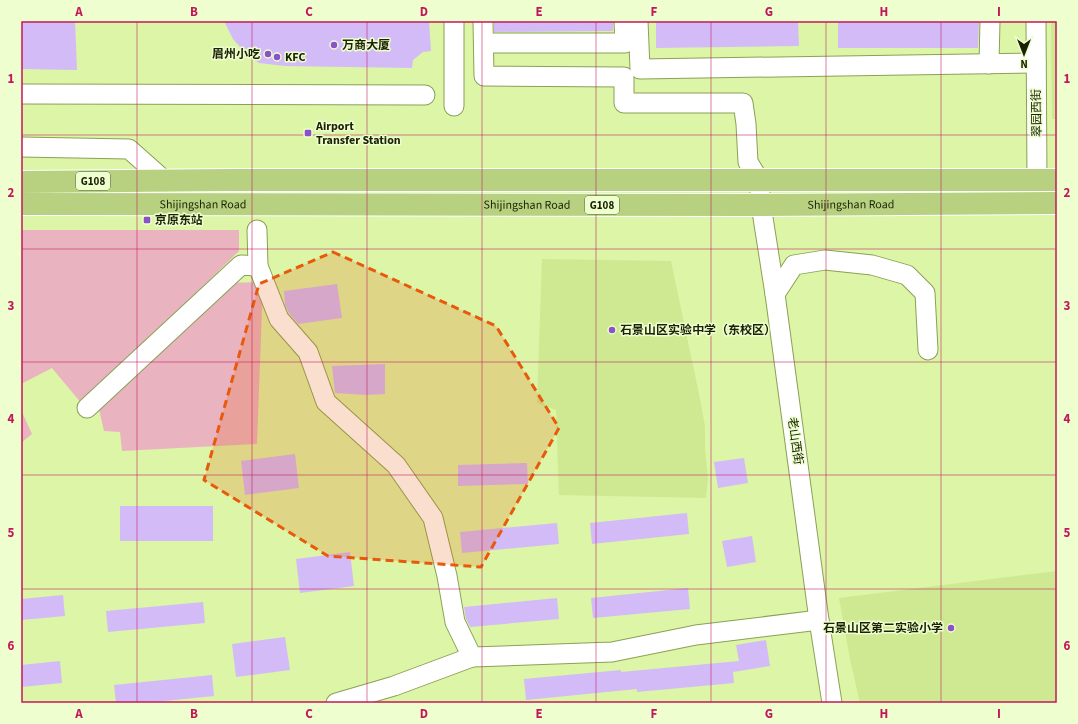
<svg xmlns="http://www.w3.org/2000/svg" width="1078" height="724" font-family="'Source Sans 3','Noto Sans SC',sans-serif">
	<rect width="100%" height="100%" fill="#dcf5a6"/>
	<g fill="#cee992">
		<path d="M1051,21H1057V119H1052Z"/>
		<path d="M542,259L671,261L700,399L705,426V449L708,479L706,498L559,495L556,410L537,403Z"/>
		<path d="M1057,571V703H860L850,659L839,598Z"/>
	</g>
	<g fill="#eab3c0">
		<path d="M21,230H239V251L82,404L52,368L21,384Z"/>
		<path d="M263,282L257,444L122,451L120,432L104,431L98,405L224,283Z"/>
		<path d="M21,410L32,434L21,443Z"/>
	</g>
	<g fill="#d3bbf8">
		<path d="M21,21H75L77,70L21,69Z"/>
		<path d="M224,21H429L431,51L423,52L413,60L412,68L285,66L259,63L248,56L233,39Z"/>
		<path d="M494,21H613V31L494,32Z"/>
		<path d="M656,21H798L799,46L656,48Z"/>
		<path d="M838,21H979L978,48H838Z"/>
		<path d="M337,284L342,318L298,324L289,313L285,305L284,291Z"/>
		<path d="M385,364V394L366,395L335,393L332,366Z"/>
		<path d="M295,454L299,488L245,495L241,461Z"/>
		<path d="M744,458L748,483L718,488L714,462Z"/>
		<path d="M527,463L528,484L458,486V465Z"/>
		<rect x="120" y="506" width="93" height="35"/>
		<path d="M687,513L689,534L592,544L590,523Z"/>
		<path d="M557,523L559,544L462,553L460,532Z"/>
		<path d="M752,536L756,562L727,567L722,541Z"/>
		<path d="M350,552L354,586L300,593L296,559Z"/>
		<path d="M688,588L690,609L593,618L591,598Z"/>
		<path d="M63,595L65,616L21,620V599Z"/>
		<path d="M557,598L559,619L470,627L466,619L464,607Z"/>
		<path d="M203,602L205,623L108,632L106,611Z"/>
		<path d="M285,637L290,670L236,677L232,644Z"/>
		<path d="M766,640L770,666L733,672L734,683L637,692V689L526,700L524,679L621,670V672L739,661L736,645Z"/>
		<path d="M60,661L62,683L21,687V665Z"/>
		<path d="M212,675L214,696L144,703H116L114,685Z"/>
	</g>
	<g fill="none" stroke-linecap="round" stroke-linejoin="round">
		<g stroke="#8ba156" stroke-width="21">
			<g id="minor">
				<path d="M454,21V106"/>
				<path d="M483,21L484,76L624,77V103H743L746,124L748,162L759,180L761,205L775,294L819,620L832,703"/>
				<path d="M638,21L640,69L1036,63"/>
				<path d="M1036,21L1037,180"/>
				<path d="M484,43H625L624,21"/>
				<path d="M989,64L990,21"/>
				<path d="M21,94L425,95"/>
				<path d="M21,147L129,149L165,181"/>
				<path d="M257,230L258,266L279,319L308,352L326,402L396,465L433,518L447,576L455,622L472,657L394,686L336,703"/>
				<path d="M775,294L794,265L825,260L872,265L907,275L925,293L928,350"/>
				<path d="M87,408L241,265L258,266"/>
				<path d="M472,657L612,652L696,635L819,620"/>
			</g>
		</g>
		<g stroke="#fff" stroke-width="24">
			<g id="highway">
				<path d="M21,182L229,180H1057"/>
				<path id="s1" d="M21,204L761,205L1057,203"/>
			</g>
		</g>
		<use href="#minor" stroke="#fff" stroke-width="19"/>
		<use href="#highway" stroke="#b8d180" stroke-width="22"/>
	</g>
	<path fill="#e8590c" fill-opacity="0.2" stroke="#e8590c" stroke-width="3" stroke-dasharray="8 5" stroke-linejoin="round" d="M333,252L496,326L559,428L481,567L328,556L204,480L259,284Z"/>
	<path fill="none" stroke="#c2185b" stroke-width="1" stroke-opacity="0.55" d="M137,21V703M252,21V703M367,21V703M482,21V703M596,21V703M711,21V703M826,21V703M941,21V703M21,135H1057M21,249H1057M21,362H1057M21,475H1057M21,589H1057"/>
	<g fill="#8a52c9" stroke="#eefecf" stroke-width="1.5">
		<circle cx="334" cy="45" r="4"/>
		<circle cx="268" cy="54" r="4"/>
		<circle cx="277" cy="57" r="4"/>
		<rect x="304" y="129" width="8" height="8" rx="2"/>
		<rect x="143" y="216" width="8" height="8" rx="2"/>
		<circle cx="612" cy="330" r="4"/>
		<circle cx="951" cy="628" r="4"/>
	</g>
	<g text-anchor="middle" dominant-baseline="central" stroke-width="3" stroke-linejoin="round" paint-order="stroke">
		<g fill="#eefecf" stroke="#5a6440" stroke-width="1">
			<rect x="76" y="172" width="34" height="18" rx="3"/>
			<rect x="585" y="196" width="34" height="18" rx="3"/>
		</g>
		<g font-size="11" font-weight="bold" fill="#1a2203">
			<text x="93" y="181">G108</text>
			<text x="602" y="205">G108</text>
		</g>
		<g font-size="12" font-weight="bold" fill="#1a2203" stroke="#eefecf" text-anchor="start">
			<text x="342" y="45">万商大厦</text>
			<text x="260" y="54" text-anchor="end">眉州小吃</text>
			<text x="285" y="57">KFC</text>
			<text x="316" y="126">Airport<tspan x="316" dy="14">Transfer Station</tspan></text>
			<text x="155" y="220">京原东站</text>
			<text x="620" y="330">石景山区实验中学（东校区）</text>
			<text x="943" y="628" text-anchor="end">石景山区第二实验小学</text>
		</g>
		<g font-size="12" fill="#1a2203" stroke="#eefecf">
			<text transform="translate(1037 113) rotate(-91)">翠园西街</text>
			<text stroke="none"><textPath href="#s1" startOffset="182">Shijingshan Road</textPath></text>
			<text stroke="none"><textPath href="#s1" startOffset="830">Shijingshan Road</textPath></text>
			<text stroke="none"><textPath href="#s1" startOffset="506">Shijingshan Road</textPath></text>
			<text transform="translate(795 441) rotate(82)">老山西街</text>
		</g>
	</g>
	<rect width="1078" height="724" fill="none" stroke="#eefecf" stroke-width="44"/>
	<g transform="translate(1024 54) rotate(180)" stroke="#eefecf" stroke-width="3" paint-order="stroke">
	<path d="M0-3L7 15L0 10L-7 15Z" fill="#1a2203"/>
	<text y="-6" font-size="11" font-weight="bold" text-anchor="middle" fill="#1a2203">N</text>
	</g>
	<rect x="22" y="22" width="1034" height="680" fill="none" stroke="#c2185b" stroke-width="1.5"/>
	<g font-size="13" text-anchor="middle" font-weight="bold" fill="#c2185b">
		<text x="79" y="16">A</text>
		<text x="194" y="16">B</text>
		<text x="309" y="16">C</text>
		<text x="424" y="16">D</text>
		<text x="539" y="16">E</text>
		<text x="654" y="16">F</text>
		<text x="769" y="16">G</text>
		<text x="884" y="16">H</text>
		<text x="999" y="16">I</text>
		<text x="11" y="83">1</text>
		<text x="1067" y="83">1</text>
		<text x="11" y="197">2</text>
		<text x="1067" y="197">2</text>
		<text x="11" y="310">3</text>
		<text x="1067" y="310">3</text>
		<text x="11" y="423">4</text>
		<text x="1067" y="423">4</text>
		<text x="11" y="537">5</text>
		<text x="1067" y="537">5</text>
		<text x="11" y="650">6</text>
		<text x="1067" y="650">6</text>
		<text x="79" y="718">A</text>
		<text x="194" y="718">B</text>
		<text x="309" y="718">C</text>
		<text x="424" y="718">D</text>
		<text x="539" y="718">E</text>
		<text x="654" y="718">F</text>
		<text x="769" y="718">G</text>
		<text x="884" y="718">H</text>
		<text x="999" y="718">I</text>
	</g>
</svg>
